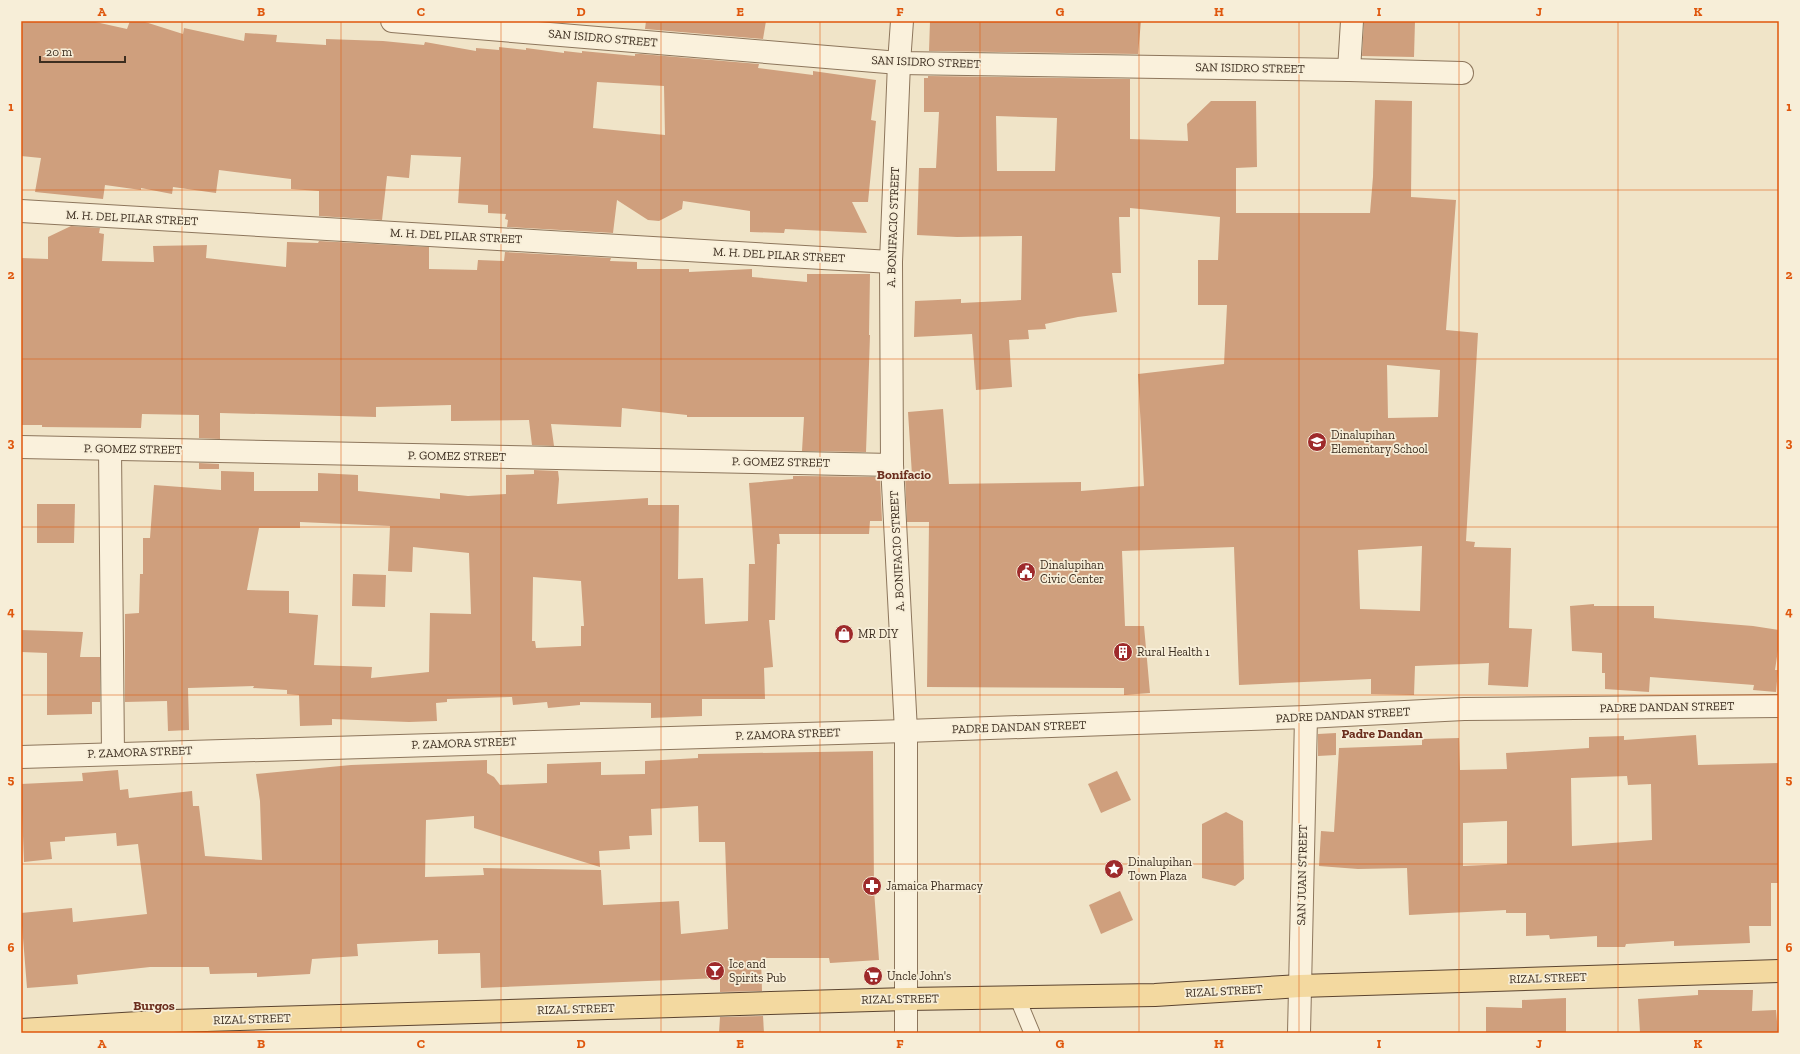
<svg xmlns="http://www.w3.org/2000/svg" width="1800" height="1054" font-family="'Zilla Slab',serif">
	<rect width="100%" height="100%" fill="#f0e4c8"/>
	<g fill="#cf9f7d" fill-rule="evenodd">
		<path d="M21,21H91L127,29L130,21H142L183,34L184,28L244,41L245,33L277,35L276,42L326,45V39L383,41L424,45L425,42L476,51V48L499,50V47L526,50V48L564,53V51L582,53V51L635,56V54H641L759,64L758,68L813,75V71L876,80L871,120L876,121L868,202H852L867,233L785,229L784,233L750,232V211L683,201L682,209L659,221L648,220L617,200L613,233L507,227L508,220L505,219L506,214L488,213V205L458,203L461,157L411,155L409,178L387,176L382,220L319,216V191L291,189V179L219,170L216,193L173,187L172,194L141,188V190L105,185L103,199L35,192L41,158L21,156ZM597,82L664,86L665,135L593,128Z"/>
		<path d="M646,21H766L763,39L645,29Z"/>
		<path d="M930,21L1026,22L1141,21L1138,54L929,51Z"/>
		<path d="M1364,21H1415L1414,57L1362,56Z"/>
		<path d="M928,76L1130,79V139L1188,141L1187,124L1211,101H1256L1257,167L1236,168V213H1370L1373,177L1375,100L1412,101L1411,197L1456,200L1446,330L1478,333L1466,541L1475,542L1474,547L1511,548L1509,628L1532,629L1528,687L1488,685L1489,663L1415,666L1414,695L1371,694V679L1239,685L1234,547L1122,551L1125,626H1144L1150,693L1124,695V688L927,687L929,522H907L905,475H912L908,412L943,409L949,484L1081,482V491L1144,486L1138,374L1224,364L1227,305H1198V260H1218L1220,217L1130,208V217H1119L1121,273H1112L1117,312L1078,317L1045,324L1046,329L1028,330L1029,339L1009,340L1012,387L976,390L972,334L914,337L915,301L961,299V303L1021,300L1022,236L957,237L917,235L919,168H936L939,112H924V78H928ZM996,116L1057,118L1055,171H997ZM1387,365L1440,370L1438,417L1388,418ZM1422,546L1420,611L1360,609L1358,550Z"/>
		<path d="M71,226L100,228L99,233L104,234L102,261L154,262L153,246L207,245L206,258L286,267L287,242L318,243L319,241L429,247V269L477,270L478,260L504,261L505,252L611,258L610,261L637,262V269H689V272L752,269V277L807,282V274H870L869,335H870L866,452L802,451L804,417H687V415L622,408L621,427L551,424L554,446L532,445L529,420L451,421V405L376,407V417L220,413V439L199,438V415L142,414L141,428L42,427V425H21V258L48,259V237Z"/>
		<path d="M199,463L219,464V469H199Z"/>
		<path d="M534,470L558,471L559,479L557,504L648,498V505H679L678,579L703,578L705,624L748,621L749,564H755L749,483L793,479V476H801L880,477L882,521H870L869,534H779L780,544H777L775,620H769L773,667L764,668L765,699H702V716L651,718V703L580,702V705L548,708L547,702L513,705L512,697L447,699V702L436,703L437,721L409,722L332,719V725L300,726L299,695L287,694V690L253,688L254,686L188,688L189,730L168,731L167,701L125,702V614L139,613L140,574H143V538H150L154,485L221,490V471L254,472V491H318V473L358,475V491L440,499V493L468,496L506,494V475L534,474ZM300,522L390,526L388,571L412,572L413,547L469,553L471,614L430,613L429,672L371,678L372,667L314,665L318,615L289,613V591L247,590L259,528H300ZM533,577L581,581L584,626H581V646L536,648L535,641H532Z"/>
		<path d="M37,504H75L74,543H37Z"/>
		<path d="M353,574L386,575L385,607L352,606Z"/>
		<path d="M1594,604V606H1654V618L1753,626L1779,630V643L1775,670H1778L1776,692L1753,690L1754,685L1650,677L1649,692L1605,689V673H1602V653L1572,651L1570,606Z"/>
		<path d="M21,630L83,632L80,657H100V702H92V714L47,715V653L21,652Z"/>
		<path d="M1336,733V755L1318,756V734Z"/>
		<path d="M1696,735L1698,765L1779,763V883H1771V926H1749L1750,943L1674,946V941L1626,944L1625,947H1597V936L1550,939L1549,935L1526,936V913H1506V910L1409,915L1407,868L1358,869L1319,866L1321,831L1334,832L1339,748L1422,745V739L1459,738L1460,770L1507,769L1506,753L1589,748V737L1624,736V740ZM1627,776L1628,785L1651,784L1652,840L1572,846L1571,778ZM1507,821V864L1463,866V823Z"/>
		<path d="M873,751L874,890L879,960L830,963L829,958H761L762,991L720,992V978L481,988L480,953L438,954V940L357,944L358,956L312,959L310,974L257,977V973L210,974L209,967H150L77,975L78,984L27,988L21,913L72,908L73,922L147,914L138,844L117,846L116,833L65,837V841L50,842L52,859L24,862L21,784L83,781L82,773L118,770L120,790L128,789L129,798L192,791L193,806H199L205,856L262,860L260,801L256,774L351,765L487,760V773L494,777L500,785L547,783V764L601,762V775L645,774V761L698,758V754ZM698,806L699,842H725L728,929L681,934L679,901L603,905L601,870L483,868L484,875L425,877L426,820L474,816V828L600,867L599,851L630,849L629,836L652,835L651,809Z"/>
		<path d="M1117,771L1131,800L1101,813L1088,784Z"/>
		<path d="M1226,812L1243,821L1244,879L1235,886L1202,878V824Z"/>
		<path d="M1120,891L1133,920L1101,934L1089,905Z"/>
		<path d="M1698,990H1753L1752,1011L1776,1010L1778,1033H1640L1638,999L1698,995Z"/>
		<path d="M1566,998V1033H1486V1007L1522,1008V1000Z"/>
		<path d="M763,1016L764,1033H719L720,1017Z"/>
	</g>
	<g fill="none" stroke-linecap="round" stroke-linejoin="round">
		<g stroke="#8d765c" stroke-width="17">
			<path id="service" d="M1017,997L1032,1033"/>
		</g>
		<g stroke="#8d765c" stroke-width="24">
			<g id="minor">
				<path d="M392,21L899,63L1349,70L1462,73"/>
				<path d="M902,21L899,63L891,262L892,465L906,731V1033"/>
				<path d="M1349,70L1352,21"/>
				<path d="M21,211L891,262"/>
				<path d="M21,447L892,465"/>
				<path d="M110,449L113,753"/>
				<path d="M21,757L906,731L1306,717L1464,709L1779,706"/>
				<path d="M1299,1033L1306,717"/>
			</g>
		</g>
		<g stroke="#5b4430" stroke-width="24">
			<path id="primary" d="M21,1030L173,1021L907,999L1155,995L1300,986L1779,971"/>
		</g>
		<use href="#service" stroke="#faf1dc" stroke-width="15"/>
		<use href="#minor" stroke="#faf1dc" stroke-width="22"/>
		<use href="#primary" stroke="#f3d9a0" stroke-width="22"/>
	</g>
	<path fill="none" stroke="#df570d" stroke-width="1" stroke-opacity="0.55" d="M182,21V1033M341,21V1033M501,21V1033M661,21V1033M820,21V1033M980,21V1033M1139,21V1033M1299,21V1033M1459,21V1033M1618,21V1033M21,190H1779M21,359H1779M21,527H1779M21,695H1779M21,864H1779"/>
	<defs>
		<g id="school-disc" transform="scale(1)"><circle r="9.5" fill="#9e2a2b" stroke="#f7eed8"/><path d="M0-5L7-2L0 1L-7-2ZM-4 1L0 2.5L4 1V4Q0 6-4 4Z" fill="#fff"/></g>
		<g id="civic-disc" transform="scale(1)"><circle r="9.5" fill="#9e2a2b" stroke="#f7eed8"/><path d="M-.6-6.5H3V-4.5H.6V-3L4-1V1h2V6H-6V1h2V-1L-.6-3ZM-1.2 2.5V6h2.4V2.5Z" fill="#fff"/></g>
		<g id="shop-disc" transform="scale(1)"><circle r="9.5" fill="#9e2a2b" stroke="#f7eed8"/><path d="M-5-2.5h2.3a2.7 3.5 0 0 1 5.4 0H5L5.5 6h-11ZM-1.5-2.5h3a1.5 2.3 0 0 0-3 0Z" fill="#fff"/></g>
		<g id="building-disc" transform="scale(1)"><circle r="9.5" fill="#9e2a2b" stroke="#f7eed8"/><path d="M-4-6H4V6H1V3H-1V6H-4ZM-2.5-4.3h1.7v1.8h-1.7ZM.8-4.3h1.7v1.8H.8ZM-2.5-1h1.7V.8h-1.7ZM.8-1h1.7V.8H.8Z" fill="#fff"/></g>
		<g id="sight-disc" transform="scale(1)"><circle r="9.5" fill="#9e2a2b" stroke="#f7eed8"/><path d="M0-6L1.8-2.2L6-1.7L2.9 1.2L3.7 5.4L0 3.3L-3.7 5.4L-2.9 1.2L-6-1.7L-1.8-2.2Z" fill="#fff"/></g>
		<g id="pharmacy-disc" transform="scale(1)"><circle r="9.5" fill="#9e2a2b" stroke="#f7eed8"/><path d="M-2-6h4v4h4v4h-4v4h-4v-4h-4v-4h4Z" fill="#fff"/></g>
		<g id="bar-disc" transform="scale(1)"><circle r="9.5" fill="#9e2a2b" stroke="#f7eed8"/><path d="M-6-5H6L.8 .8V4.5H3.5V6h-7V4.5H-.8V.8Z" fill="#fff"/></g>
		<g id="supermarket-disc" transform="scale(1)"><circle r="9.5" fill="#9e2a2b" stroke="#f7eed8"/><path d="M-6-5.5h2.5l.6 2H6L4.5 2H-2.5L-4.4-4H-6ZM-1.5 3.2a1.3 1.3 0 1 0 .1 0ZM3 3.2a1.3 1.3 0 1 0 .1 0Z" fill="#fff"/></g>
	</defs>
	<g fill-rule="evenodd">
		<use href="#school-disc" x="1317" y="442"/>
		<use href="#civic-disc" x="1026" y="572"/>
		<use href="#shop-disc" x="844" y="634"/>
		<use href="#building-disc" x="1123" y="652"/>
		<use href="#sight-disc" x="1114" y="869"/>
		<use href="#pharmacy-disc" x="872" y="886"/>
		<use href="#bar-disc" x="715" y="971"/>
		<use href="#supermarket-disc" x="873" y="976"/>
	</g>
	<g text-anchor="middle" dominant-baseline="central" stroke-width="3.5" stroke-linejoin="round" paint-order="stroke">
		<g font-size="12" fill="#3d2e20" stroke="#f7eed8">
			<text transform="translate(603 38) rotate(5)">SAN ISIDRO STREET</text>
			<text transform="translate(926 62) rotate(2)">SAN ISIDRO STREET</text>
			<text transform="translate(1250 68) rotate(1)">SAN ISIDRO STREET</text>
			<text transform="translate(132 218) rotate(3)">M. H. DEL PILAR STREET</text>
			<text transform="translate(893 227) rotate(-88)">A. BONIFACIO STREET</text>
			<text transform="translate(456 236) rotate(3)">M. H. DEL PILAR STREET</text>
			<text transform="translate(779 255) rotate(3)">M. H. DEL PILAR STREET</text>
			<text transform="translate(133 449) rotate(1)">P. GOMEZ STREET</text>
			<text transform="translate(457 456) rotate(1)">P. GOMEZ STREET</text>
			<text transform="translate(781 462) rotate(1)">P. GOMEZ STREET</text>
			<text transform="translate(897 551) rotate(-93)">A. BONIFACIO STREET</text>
			<text transform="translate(1667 707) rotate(-1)">PADRE DANDAN STREET</text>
			<text transform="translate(1343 715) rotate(-3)">PADRE DANDAN STREET</text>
			<text transform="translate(1019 727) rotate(-2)">PADRE DANDAN STREET</text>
			<text transform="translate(788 734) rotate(-2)">P. ZAMORA STREET</text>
			<text transform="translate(464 743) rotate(-2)">P. ZAMORA STREET</text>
			<text transform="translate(140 752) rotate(-2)">P. ZAMORA STREET</text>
			<text transform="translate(1302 875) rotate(-89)">SAN JUAN STREET</text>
			<text transform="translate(1548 978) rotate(-2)">RIZAL STREET</text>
			<text transform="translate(1224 991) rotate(-3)">RIZAL STREET</text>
			<text transform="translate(900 999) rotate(-1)">RIZAL STREET</text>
			<text transform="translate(576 1009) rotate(-2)">RIZAL STREET</text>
			<text transform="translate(252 1019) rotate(-2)">RIZAL STREET</text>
		</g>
		<g font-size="12" fill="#3d2e20" stroke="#f7eed8" text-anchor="start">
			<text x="1331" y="435">Dinalupihan<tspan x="1331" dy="14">Elementary School</tspan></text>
			<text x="1040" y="565">Dinalupihan<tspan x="1040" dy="14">Civic Center</tspan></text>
			<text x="858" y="634">MR DIY</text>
			<text x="1137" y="652">Rural Health 1</text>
			<text x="1128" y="862">Dinalupihan<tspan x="1128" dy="14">Town Plaza</tspan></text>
			<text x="886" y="886">Jamaica Pharmacy</text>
			<text x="729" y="964">Ice and<tspan x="729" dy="14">Spirits Pub</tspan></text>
			<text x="887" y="976">Uncle John's</text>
		</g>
		<g font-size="13" font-weight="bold" fill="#6b2e1e" stroke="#f7eed8">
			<text x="904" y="474">Bonifacio</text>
			<text x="1382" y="733">Padre Dandan</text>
			<text x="154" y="1005">Burgos</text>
		</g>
	</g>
	<rect width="1800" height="1054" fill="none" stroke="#f7eed8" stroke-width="44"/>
	<path d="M40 56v6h85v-6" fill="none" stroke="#3d2e20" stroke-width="2"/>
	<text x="46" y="56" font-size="12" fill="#3d2e20" stroke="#f7eed8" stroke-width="3" paint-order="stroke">20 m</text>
	<rect x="22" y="22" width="1756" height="1010" fill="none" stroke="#df570d" stroke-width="1.5"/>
	<g font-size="13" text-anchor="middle" font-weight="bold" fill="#df570d">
		<text x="102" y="16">A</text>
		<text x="261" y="16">B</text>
		<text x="421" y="16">C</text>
		<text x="581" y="16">D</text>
		<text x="740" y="16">E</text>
		<text x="900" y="16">F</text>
		<text x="1060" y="16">G</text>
		<text x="1219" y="16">H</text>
		<text x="1379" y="16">I</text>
		<text x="1539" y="16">J</text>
		<text x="1698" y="16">K</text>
		<text x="11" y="111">1</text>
		<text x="1789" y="111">1</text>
		<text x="11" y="279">2</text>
		<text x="1789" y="279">2</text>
		<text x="11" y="447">3</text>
		<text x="1789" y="447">3</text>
		<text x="11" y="616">4</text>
		<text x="1789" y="616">4</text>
		<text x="11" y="784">5</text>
		<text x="1789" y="784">5</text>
		<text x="11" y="952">6</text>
		<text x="1789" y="952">6</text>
		<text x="102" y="1048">A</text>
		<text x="261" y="1048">B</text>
		<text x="421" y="1048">C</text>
		<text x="581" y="1048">D</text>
		<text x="740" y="1048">E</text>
		<text x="900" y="1048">F</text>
		<text x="1060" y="1048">G</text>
		<text x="1219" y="1048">H</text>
		<text x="1379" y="1048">I</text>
		<text x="1539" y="1048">J</text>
		<text x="1698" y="1048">K</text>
	</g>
</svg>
